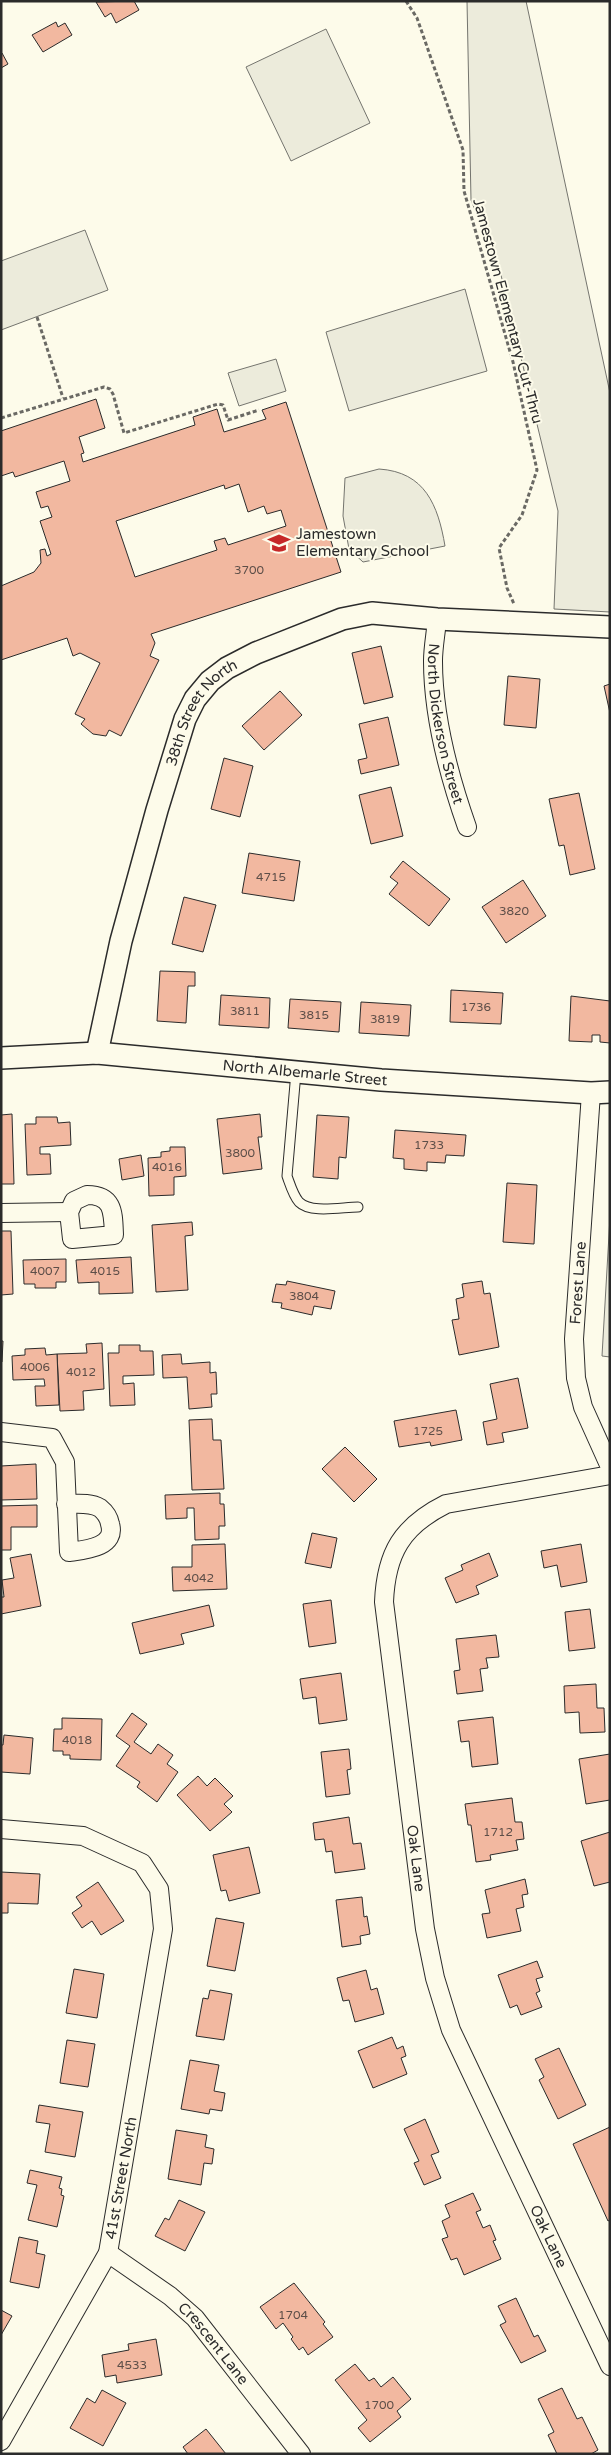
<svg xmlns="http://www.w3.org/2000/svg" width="611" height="2455" font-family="'Varela Round',sans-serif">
	<rect width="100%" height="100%" fill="#fdfbea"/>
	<g fill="#ecebdb" stroke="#74746e">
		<path d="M467,1H526L610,393V612L554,609L558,511L500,271L471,200Z"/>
		<path d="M326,29L370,123L291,161L246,67Z"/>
		<path d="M85,230L108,290L1,330V261Z"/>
		<path d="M465,289L487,371L349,411L326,332Z"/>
		<path d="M276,359L286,391L239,406L228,373Z"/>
		<path d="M379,469C425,472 438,505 445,546L363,562L349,549L343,516L345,478Z"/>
		<path d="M610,1217V1357L602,1356Z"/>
	</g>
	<g fill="#f2b8a0" stroke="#2b2b2b" fill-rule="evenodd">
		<path d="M134,1L139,10L116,23L111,13L105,17L96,2Z"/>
		<path d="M56,22L58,27L65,23L72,35L43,52L32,35Z"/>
		<path d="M2,53L8,64L1,68V53Z"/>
		<path d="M96,399L105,428L79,437L84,453L81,454L83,462L195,425L193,417L217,409L224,432L266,419L262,410L286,402L341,572L151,634L155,643L150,656L159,660L121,736L109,730L106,736L93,734L81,724L85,719L75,714L100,663L80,653L73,656L67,638L1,660V586L34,572L41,563L40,550L45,549L47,556L51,554L40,521L52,517L48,506L41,508L36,492L70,481L64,461L15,477L13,472L1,476V431ZM239,484L248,512L264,506L267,514L281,510L286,526L228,545L225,538L214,541L217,550L135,577L116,521L224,485L225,489Z"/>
		<path d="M381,646L393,697L364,704L352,653Z"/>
		<path d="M508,676L540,679L536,728L504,725Z"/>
		<path d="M610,684V713L604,686Z"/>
		<path d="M280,691L302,715L264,750L242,726Z"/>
		<path d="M388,717L399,765L361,774L358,760L367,758L359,724Z"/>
		<path d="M224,758L253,766L240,817L211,809Z"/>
		<path d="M391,787L403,836L371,844L359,795Z"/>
		<path d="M579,793L595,869L570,875L564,845L559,846L549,799Z"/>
		<path d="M249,853L300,861L294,901L242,893Z"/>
		<path d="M403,861L450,899L429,926L389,894L398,883L390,877Z"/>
		<path d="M523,880L546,916L506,943L482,907Z"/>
		<path d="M184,897L216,905L203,952L172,944Z"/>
		<path d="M160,971L195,972V986H188L186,1023L157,1021Z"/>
		<path d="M451,990L503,993L501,1024L450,1022Z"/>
		<path d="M221,995L270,998L269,1028L219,1025Z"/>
		<path d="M571,996L610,1001V1043L600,1042V1035H592V1042L569,1041Z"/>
		<path d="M290,999L341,1002L339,1032L288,1028Z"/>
		<path d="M361,1002L411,1005L409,1036L359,1033Z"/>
		<path d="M12,1114L14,1184H1V1115Z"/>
		<path d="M260,1114L262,1137H258L262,1169L223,1174L217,1119Z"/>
		<path d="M317,1115L349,1117L346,1158L339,1157L338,1179L313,1177Z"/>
		<path d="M36,1117H57L58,1123L70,1122L71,1145L40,1147V1154H50L51,1174L27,1175L25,1124H36Z"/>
		<path d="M395,1130L466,1135L464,1156L446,1155L445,1163L427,1162V1171L404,1169V1159L393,1158Z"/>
		<path d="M170,1147H185L186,1176L174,1177V1195L149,1196L148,1158L161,1157V1152L170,1151Z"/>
		<path d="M141,1155L144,1176L122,1180L119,1159Z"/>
		<path d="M507,1183L537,1185L534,1244L503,1242Z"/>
		<path d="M192,1222L193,1235L185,1236L188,1290L156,1292L152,1225Z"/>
		<path d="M1,1231H11L13,1294L1,1295Z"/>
		<path d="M131,1257L133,1293L99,1294V1282L78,1283L76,1260Z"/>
		<path d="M66,1259V1282H56V1288H35V1284H24L23,1260Z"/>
		<path d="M287,1281L335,1291L331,1309L314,1306L312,1315L281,1308L282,1303L272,1302L276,1284L286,1285Z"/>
		<path d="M482,1281L484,1294L490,1293L499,1347L459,1355L452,1320L459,1319L456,1299L464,1297L462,1284Z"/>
		<path d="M1,1341H3L2,1362H1Z"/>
		<path d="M102,1343L104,1389L83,1391L84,1410L60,1411L57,1354L87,1353L86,1344Z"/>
		<path d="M119,1345H140V1351H153L154,1375L123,1376V1384L134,1383L135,1405L110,1406L108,1353H119Z"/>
		<path d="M45,1348L46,1355L57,1354L59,1405L36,1406L35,1386H45L44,1379L13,1380L12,1356L25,1355V1349Z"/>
		<path d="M181,1354L182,1364L210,1362V1373L216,1372L217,1394H211L212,1407L189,1409L187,1377L163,1378L162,1355Z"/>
		<path d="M518,1378L528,1428L502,1433L504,1442L487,1445L483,1422L497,1419L490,1384Z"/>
		<path d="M456,1410L462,1440L431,1446L430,1442L399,1447L394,1421Z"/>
		<path d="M212,1419L213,1440H221L224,1489L192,1490L189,1420Z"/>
		<path d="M345,1447L377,1479L354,1502L322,1469Z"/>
		<path d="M36,1464L37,1499L1,1500V1466Z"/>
		<path d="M220,1493V1504H224L225,1526H219V1539L195,1540L194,1508H187V1518L166,1519L165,1495Z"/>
		<path d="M37,1505V1527H11V1550H1V1506Z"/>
		<path d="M312,1533L337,1538L331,1568L305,1563Z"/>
		<path d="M225,1544L227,1589L173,1591L172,1567H192V1545Z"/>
		<path d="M581,1544L587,1582L561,1587L557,1565L544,1568L541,1551Z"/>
		<path d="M489,1553L498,1576L476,1586L479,1594L456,1603L445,1578L463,1570L461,1565Z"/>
		<path d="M31,1554L41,1606L1,1614V1597H4L2,1580L14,1578L10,1558Z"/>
		<path d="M331,1600L336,1643L309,1647L303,1604Z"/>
		<path d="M209,1605L214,1626L181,1634L184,1644L140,1654L132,1623Z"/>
		<path d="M590,1609L595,1648L569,1651L565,1612Z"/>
		<path d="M496,1635L499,1657L486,1658L488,1668L480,1669L483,1691L457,1694L454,1671L460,1670L456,1639Z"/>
		<path d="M341,1673L347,1720L319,1724L316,1697L303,1699L300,1679Z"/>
		<path d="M596,1684L597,1708H604L605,1732L580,1733L579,1712L565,1713L564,1686Z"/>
		<path d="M132,1713L147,1724L134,1742L151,1754L158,1744L173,1755L167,1764L178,1772L157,1802L137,1787L140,1782L116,1766L130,1746L116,1736Z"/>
		<path d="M493,1717L498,1764L472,1767L469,1741L461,1742L458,1721Z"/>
		<path d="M62,1718L102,1719L101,1760L70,1759V1755H63V1751H53L54,1729H62Z"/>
		<path d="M4,1735L33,1738L30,1774L1,1772V1745H3Z"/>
		<path d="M349,1749L351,1769L347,1770L350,1794L326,1797L321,1752Z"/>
		<path d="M610,1754V1800L586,1804L579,1759Z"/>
		<path d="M198,1776L207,1786L215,1778L233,1796L224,1804L232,1812L210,1831L177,1795Z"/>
		<path d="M512,1798L515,1822H522L524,1839L516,1840L518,1850L490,1855L491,1860L476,1862L471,1825H468L465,1804Z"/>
		<path d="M349,1817L353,1844L361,1843L365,1869L335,1873L332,1851L326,1852L324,1839L315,1840L313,1823Z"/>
		<path d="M610,1832V1882L594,1886L581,1841Z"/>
		<path d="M249,1847L260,1893L229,1901L226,1890L221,1891L213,1855Z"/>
		<path d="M1,1872L40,1874L38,1904L8,1903V1913H1Z"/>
		<path d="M525,1879L528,1894L522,1895L524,1907L516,1909L521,1931L487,1938L482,1914L490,1913L485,1890Z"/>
		<path d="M98,1882L124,1921L101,1935L92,1921L82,1928L72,1913L82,1906L76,1897Z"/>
		<path d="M362,1897L364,1917L367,1916L370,1934L360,1936L361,1944L342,1947L336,1900Z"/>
		<path d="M216,1918L244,1923L235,1971L207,1966Z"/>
		<path d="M537,1961L543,1977L536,1979L540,1991L536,1993L542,2007L521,2015L517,2005L510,2008L498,1975Z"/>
		<path d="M74,1969L104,1974L97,2018L66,2013Z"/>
		<path d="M366,1970L371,1990L377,1988L384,2014L355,2022L349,2000L343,2001L337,1978Z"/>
		<path d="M210,1990L232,1994L224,2040L196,2036L203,1998L208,1999Z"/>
		<path d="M392,2037L397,2049L403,2046L406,2056L401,2058L407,2074L373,2088L358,2051Z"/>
		<path d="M67,2040L95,2044L88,2087L60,2083Z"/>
		<path d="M559,2048L586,2105L558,2119L539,2080L544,2077L535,2059Z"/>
		<path d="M190,2060L219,2065L214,2091L225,2093L222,2111L210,2109L209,2114L181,2109Z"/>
		<path d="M39,2105L83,2112L75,2157L45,2152L50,2124L36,2122Z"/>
		<path d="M425,2119L439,2152L431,2155L441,2178L424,2185L414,2163L419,2161L404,2129Z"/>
		<path d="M610,2127V2220L608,2221L573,2144Z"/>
		<path d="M176,2130L207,2135L205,2147L214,2149L212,2164L204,2163L201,2185L168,2179Z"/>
		<path d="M30,2170L62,2177L59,2188L62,2189L61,2195L64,2196L57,2227L28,2220L37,2185L27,2183Z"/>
		<path d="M473,2193L481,2210L476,2212L483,2228L490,2225L496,2240L493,2241L501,2259L464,2275L457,2258L451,2260L442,2239L448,2237L442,2221L450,2217L445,2205Z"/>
		<path d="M179,2200L205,2212L185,2251L155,2236L165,2218L169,2220Z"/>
		<path d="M19,2237L38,2241L36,2253L45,2255L39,2288L10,2282Z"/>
		<path d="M294,2283L325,2322L323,2324L333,2337L308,2355L303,2347L299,2350L291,2339L293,2337L283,2323L276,2329L260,2307Z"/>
		<path d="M516,2298L534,2337L538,2335L546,2351L521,2363L500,2325L506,2322L498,2306Z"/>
		<path d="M1,2310L12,2316L1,2335Z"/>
		<path d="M156,2339L162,2375L117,2383L116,2375L105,2377L102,2355L129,2350L128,2344Z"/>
		<path d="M355,2364L369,2381L374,2378L381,2387L393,2377L411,2399L397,2411L401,2417L370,2442L358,2428L367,2420L335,2380Z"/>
		<path d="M562,2388L577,2419L582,2417L598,2450L591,2454H557L548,2435L554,2432L538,2399Z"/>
		<path d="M102,2390L126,2403L103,2446L70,2428L87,2398L95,2403Z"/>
		<path d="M206,2429L226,2454H188L183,2447Z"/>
	</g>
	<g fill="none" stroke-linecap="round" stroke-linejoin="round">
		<g stroke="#2b2b2b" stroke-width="11">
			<path id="service" d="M296,1072L287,1176C290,1184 293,1195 299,1202C311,1214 342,1207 358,1207"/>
		</g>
		<g stroke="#2b2b2b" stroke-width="20">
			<g id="minor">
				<path id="s1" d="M437,619C436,633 433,647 433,661C433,717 449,776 467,827"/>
				<path d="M591,1093L574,1339L576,1378L583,1407L610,1467"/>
				<path d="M87,1195C114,1195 113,1213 114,1235L72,1239L69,1212L74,1201Z"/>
				<path d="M1,1213L69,1212"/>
				<path d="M1,1432L52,1438L65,1462L69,1552C83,1550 117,1548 110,1524C109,1518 105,1512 100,1508C90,1502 76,1504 66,1504"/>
				<path id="s2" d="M610,1475L446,1504C402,1526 386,1553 384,1602L425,1929L435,1978L451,2030L610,2366"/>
				<path d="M1,1829L83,1836L142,1863L159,1889L163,1929L108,2253L1,2441"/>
				<path id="s3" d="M108,2253L170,2296L195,2318L301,2454"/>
			</g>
		</g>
		<g stroke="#2b2b2b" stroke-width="24">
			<g id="tertiary">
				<path id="s4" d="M97,1053L121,941L157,810L185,719L195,699L210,681L227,668L256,653L342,619L372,613L437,619L610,627"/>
				<path id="s5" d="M1,1058L97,1053L381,1080L591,1093L610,1092"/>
			</g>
		</g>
		<g stroke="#6a6964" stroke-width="3" stroke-dasharray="4 2.5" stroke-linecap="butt">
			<path d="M406,1L417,18L463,150L464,191L513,362L537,470L522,515L499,548L507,588L514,604"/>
			<path d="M37,317L63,398"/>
			<path d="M1,418L104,387L110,389L113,394L124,433L218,404L223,405L228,420L259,410"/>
		</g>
		<use href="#service" stroke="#fdfbea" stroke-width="9"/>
		<use href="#minor" stroke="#fdfbea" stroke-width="18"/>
		<use href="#tertiary" stroke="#fdfbea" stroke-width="21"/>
	</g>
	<defs>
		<g id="school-bare" transform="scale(1.725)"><path d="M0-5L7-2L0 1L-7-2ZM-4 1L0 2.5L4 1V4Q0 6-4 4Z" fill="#c62828" stroke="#fdfbea" stroke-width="2.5" paint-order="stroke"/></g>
	</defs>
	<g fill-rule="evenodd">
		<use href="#school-bare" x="279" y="543"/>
	</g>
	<g text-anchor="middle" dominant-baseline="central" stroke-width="4" stroke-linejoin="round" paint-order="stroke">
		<g font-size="12" fill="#5d4e48">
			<text x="249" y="570">3700</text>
			<text x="271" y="877">4715</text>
			<text x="514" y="911">3820</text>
			<text x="476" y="1007">1736</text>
			<text x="245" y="1011">3811</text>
			<text x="314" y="1015">3815</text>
			<text x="385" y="1019">3819</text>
			<text x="429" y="1145">1733</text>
			<text x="240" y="1153">3800</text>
			<text x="167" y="1167">4016</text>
			<text x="45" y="1271">4007</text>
			<text x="105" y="1271">4015</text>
			<text x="304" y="1296">3804</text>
			<text x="35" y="1367">4006</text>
			<text x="81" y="1372">4012</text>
			<text x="428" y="1431">1725</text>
			<text x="199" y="1578">4042</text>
			<text x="77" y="1740">4018</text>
			<text x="498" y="1832">1712</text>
			<text x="293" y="2315">1704</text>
			<text x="132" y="2365">4533</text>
			<text x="379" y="2405">1700</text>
		</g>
		<g font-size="15" fill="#2b2b2b" stroke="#fdfbea">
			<text transform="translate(508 311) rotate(75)">Jamestown Elementary Cut-Thru</text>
			<text stroke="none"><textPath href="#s4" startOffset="360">38th Street North</textPath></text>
			<text stroke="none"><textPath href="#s1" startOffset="106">North Dickerson Street</textPath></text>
			<text stroke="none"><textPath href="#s5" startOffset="305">North Albemarle Street</textPath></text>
			<text transform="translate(578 1283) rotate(-86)">Forest Lane</text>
			<text stroke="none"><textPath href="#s2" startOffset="548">Oak Lane</textPath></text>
			<text transform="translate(121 2178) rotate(-80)">41st Street North</text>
			<text stroke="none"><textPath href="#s2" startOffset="952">Oak Lane</textPath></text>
			<text stroke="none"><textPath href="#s3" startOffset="140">Crescent Lane</textPath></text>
		</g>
		<g font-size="15" fill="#2b2b2b" stroke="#fdfbea" text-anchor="start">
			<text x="296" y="534">Jamestown<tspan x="296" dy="17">Elementary School</tspan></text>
		</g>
	</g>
	<rect width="611" height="2455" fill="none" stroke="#2b2b2b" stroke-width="5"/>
</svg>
